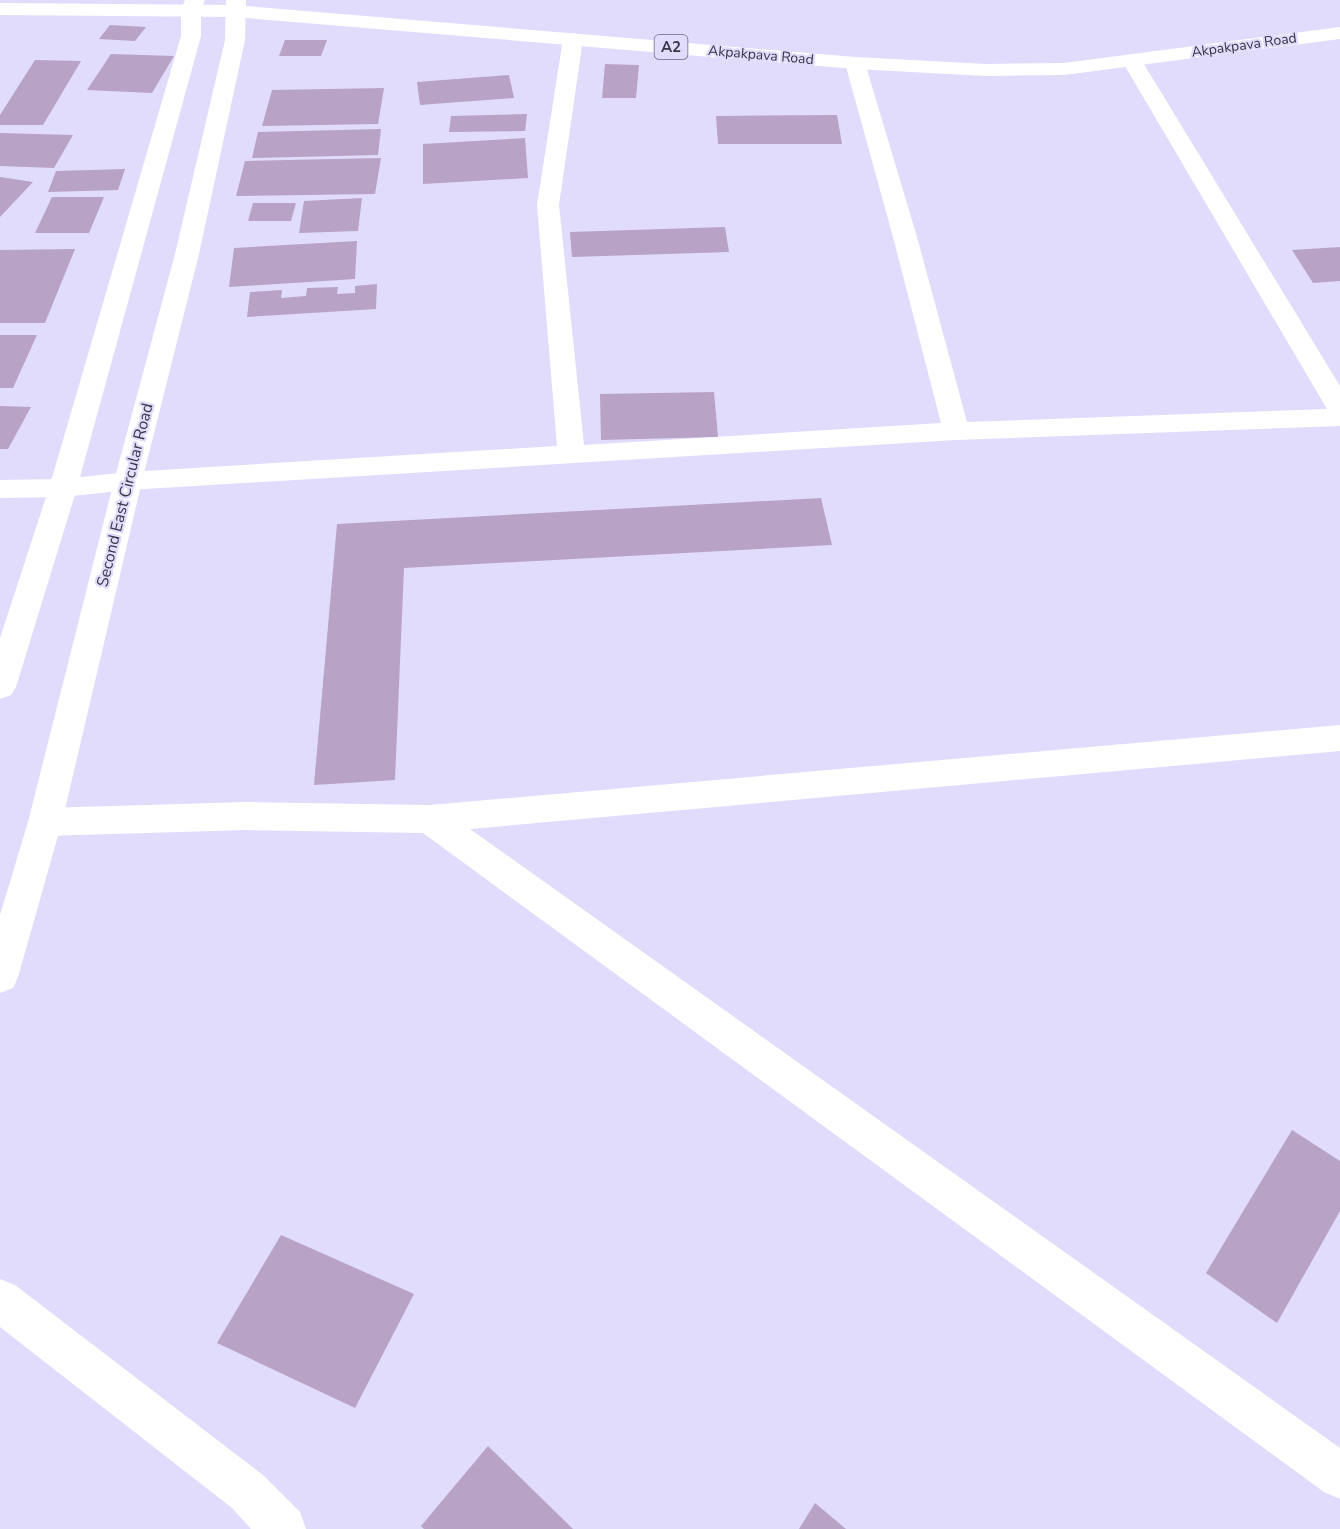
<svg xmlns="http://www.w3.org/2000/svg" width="1340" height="1529" font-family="'Nunito Sans',sans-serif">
	<rect width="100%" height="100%" fill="#e1dcfc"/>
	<g fill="#b8a2c5">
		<path d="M110,25L146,27L135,41L99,39Z"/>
		<path d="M285,40H327L321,56H279Z"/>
		<path d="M111,54L174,56L152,93L87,90Z"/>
		<path d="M35,60L81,61L43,125H0V115Z"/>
		<path d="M605,64L639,65L636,98H602Z"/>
		<path d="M509,75L514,98L420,105L417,82Z"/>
		<path d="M384,88L378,124L262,126L272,90Z"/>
		<path d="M527,114L525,131L449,132L451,116Z"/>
		<path d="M837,115L842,144H718L716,116Z"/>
		<path d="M381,129L378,155L252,158L258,132Z"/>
		<path d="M0,133L73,135L54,168L0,166Z"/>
		<path d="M525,138L528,178L423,184V144Z"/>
		<path d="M381,158L375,194L236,196L245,161Z"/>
		<path d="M125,169L118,190L48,192L56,171Z"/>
		<path d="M0,177L33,182L0,217Z"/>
		<path d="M52,197H104L89,233H35Z"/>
		<path d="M362,198L358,231L299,233L304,201Z"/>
		<path d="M253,203H296L291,221H248Z"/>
		<path d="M725,227L729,252L572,257L570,232Z"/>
		<path d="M357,241L355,279L229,287L234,248Z"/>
		<path d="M1340,247V281L1313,283L1292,250Z"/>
		<path d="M75,249L45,323H0V250Z"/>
		<path d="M377,284L376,309L247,317L250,292L282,290L281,298L306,296L307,288L338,287L337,294L355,293V286Z"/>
		<path d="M0,335H37L13,388H0Z"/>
		<path d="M714,392L718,437L601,440L600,394Z"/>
		<path d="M0,406L31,407L8,449H0Z"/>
		<path d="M821,498L832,545L404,568L395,780L314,785L337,524Z"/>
		<path d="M1292,1130L1340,1161V1211L1277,1323L1206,1273Z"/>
		<path d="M281,1235L414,1294L355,1408L217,1343Z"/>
		<path d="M488,1446L573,1529H424L421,1526Z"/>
		<path d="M815,1503L846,1529H799Z"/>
	</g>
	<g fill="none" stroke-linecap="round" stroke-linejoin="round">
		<g fill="#fff" fill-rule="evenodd">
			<path d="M573,33L580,35L583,39L559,205L584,445L941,423L893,237L845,63L848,59H862L865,63L917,237L967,422L1327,409L1122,61L1125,57H1139L1142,61L1340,386V426L956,440L128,490L63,497L0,498V480L63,479L128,472L557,446L537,205L563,39L566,35Z"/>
			<path d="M1340,725V751L470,829L1340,1448V1499L1324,1492L423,833L246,830L45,836L33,832L28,822L33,812L45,808L246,802L430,805Z"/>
			<path d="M0,1279L15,1285L264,1476L300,1512L306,1529H251L232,1508L0,1327Z"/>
		</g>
		<g fill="#fff" fill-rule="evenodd">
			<path d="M185,0H205L201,10V36L77,488L16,687L11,695L0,699V638L49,488L181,36V10Z"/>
			<path d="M226,0H246L245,40L199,254L142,481L62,822L18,977L13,988L0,993V915L28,822L114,481L175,254L225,40Z"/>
		</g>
		<path fill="#fff" fill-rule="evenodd" d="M0,3L234,5L855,57L986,64L1064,63L1340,27V39L1064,75L986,76L855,69L234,17L0,15Z"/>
	</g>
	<g text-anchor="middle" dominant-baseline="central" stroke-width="4.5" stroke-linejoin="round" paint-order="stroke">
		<g font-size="14" fill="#383545" stroke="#e1dcfc">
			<text transform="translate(1244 45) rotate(-8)">Akpakpava Road</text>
			<text transform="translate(761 55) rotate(5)">Akpakpava Road</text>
		</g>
		<rect fill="#e1dcfc" stroke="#6b677c" stroke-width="1.5" x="654.5" y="35" width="33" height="24" rx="4.5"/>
		<g font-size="15" font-weight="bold" fill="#383545">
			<text x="671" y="47">A2</text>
		</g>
		<g font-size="16" fill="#383545" stroke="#e1dcfc">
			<text transform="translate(125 495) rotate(-76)">Second East Circular Road</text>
		</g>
	</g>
</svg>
